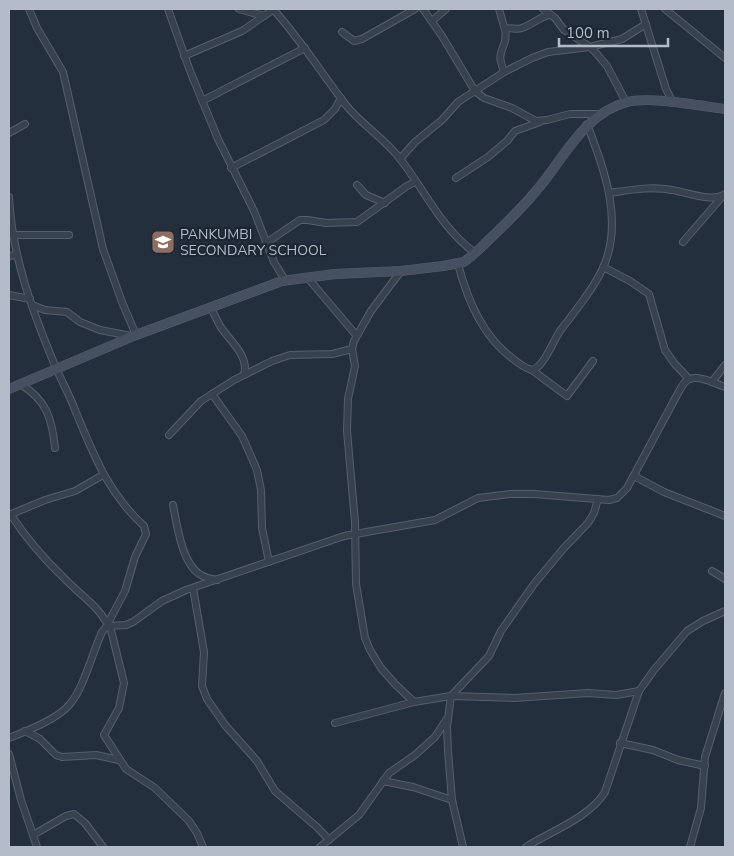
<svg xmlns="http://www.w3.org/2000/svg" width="734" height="856" font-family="'Nunito Sans',sans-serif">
	<rect width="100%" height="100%" fill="#242f3e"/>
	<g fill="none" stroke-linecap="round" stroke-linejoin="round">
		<g stroke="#565f6c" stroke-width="8">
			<g id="street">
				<path d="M29,9L37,28L63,72L103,249L122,302L136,335"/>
				<path d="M168,9L190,71L218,139L254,211L274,262L285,280"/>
				<path d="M239,9L264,16"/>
				<path d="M273,9C300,39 321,72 345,104C360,123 381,136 397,155C425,189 438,225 475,253"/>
				<path d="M423,9L442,36L475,91L484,98L512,108L536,121L547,120L570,114H601"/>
				<path d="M499,9L505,30"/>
				<path d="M543,9L555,18L564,30L590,47L596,53L607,66L626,102"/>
				<path d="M641,9L666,89L673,103"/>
				<path d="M665,9L725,58"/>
				<path d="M432,21L446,9"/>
				<path d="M342,32L354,41L362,39L415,9"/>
				<path d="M184,56L242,31L274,9"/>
				<path d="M504,72C498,54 500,57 505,41C506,37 505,33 506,29C511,27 516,30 522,28C532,25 539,17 549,15"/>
				<path d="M202,101L305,48"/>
				<path d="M9,133L25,124"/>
				<path d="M400,159L415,142L442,120L458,102L504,72L532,58L548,52L590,47L622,39L646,24"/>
				<path d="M231,168L324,120L335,109L341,98"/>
				<path d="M456,178L488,157L507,141L515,131L540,122"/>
				<path d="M357,185L366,195L385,203"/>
				<path d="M609,193C630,190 651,186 672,190C686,192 713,203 725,194"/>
				<path d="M9,197C12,257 33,313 56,368C62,382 70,396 75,410C94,455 107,492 144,526L146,534L135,557L125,591L106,627"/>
				<path d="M13,235H69"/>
				<path d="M683,242L721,198"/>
				<path d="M266,243L300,220H308L326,223L357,222L407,186L415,182"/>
				<path d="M9,256L16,255"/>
				<path d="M458,264C467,299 482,336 512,358C518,363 524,368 532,370C544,367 553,341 560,331C575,311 592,291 603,268C624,221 604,169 587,124"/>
				<path d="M603,267L630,281L649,294L665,350L674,363L689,379"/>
				<path d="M401,271L371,311L354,341L352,349L355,366L348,399L347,431L355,522L356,584L365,638L370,650L381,668L395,684L414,702"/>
				<path d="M307,277L356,335"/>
				<path d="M9,295L30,299"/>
				<path d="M32,305L45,310L67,312L80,322L100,330L131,336"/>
				<path d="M211,308C214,314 217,320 220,326C229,340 250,356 244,375"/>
				<path d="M532,370L567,396L593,361"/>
				<path d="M712,382L725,365"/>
				<path d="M20,384C47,400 52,419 55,448"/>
				<path d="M212,394L242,436L257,470L261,490L262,528L269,562"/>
				<path d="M169,435L201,401L234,380L272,361L290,355L332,354L352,349"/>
				<path d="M634,476L664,492L725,516"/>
				<path d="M173,505C177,525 182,565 201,575C206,578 211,579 217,580"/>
				<path d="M9,515L45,500L75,491L103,475"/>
				<path d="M11,515C26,538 44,559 64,578C78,593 97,605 107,623"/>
				<path d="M712,571L725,579"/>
				<path d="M193,588L204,652L202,686L207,699L225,725L257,761L275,791L318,828L329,840"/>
				<path d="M110,626L124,683L119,708L104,735L126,769L155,788L189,821L197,833L203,847"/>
				<path d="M335,723L414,702L451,696L515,698L588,693L616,695L639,691"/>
				<path d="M25,731L40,739L56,755L62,757L96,755L119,760"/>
				<path d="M9,738C27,731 58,719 70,704C84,687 92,654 102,632L107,626L126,625L133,622L162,601L186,590L344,536L435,520L478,498L510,494H534L609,500L617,498L627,488L677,395C680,390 684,380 690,379C700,375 716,384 725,387"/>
				<path d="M620,743L653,750L678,760L705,766"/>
				<path d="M9,754L21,800L37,847"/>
				<path d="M383,781L413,787L452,800"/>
				<path d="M33,835L66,816L74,814L85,823L103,847"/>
				<path d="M320,847L359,815L389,773L415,755L435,737L446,720"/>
				<path d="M463,847L452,800L448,751L447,727L451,696L489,656L501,631L534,584L563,549L588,523L594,513L598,499"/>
				<path d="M526,847C551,831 589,818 605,792L639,691L654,670L687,631L703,621L725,611"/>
				<path d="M690,847L701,808L705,757L725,693"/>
			</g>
		</g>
		<g stroke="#565f6c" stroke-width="10">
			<path id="secondary" d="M9,389L136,335L282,281L335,274L401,271L443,266L464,262L475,253C496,233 518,213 536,191C564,159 583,114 627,102C649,96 701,106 725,109"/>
		</g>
		<use href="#street" stroke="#38414e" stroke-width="6"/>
		<use href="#secondary" stroke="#465061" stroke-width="9"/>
	</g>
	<defs>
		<g id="school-square" transform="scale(1.25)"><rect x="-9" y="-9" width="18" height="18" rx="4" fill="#8d6e63" stroke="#1d2633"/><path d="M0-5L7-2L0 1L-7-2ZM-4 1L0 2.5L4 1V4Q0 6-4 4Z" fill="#fff"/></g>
	</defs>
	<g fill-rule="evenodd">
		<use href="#school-square" x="163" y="242"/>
	</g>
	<g text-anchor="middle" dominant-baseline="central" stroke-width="4.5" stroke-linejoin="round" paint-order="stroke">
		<g font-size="14" fill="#b4bcc9" stroke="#1d2633" text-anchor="start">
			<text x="180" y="234">PANKUMBI<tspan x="180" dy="16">SECONDARY SCHOOL</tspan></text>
		</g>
	</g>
	<rect width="734" height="856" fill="none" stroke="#b4bcc9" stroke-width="20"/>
	<path d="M559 38v8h109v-8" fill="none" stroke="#b4bcc9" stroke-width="2.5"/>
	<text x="566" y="38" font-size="15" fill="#b4bcc9" stroke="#1d2633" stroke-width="4" paint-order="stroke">100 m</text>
</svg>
